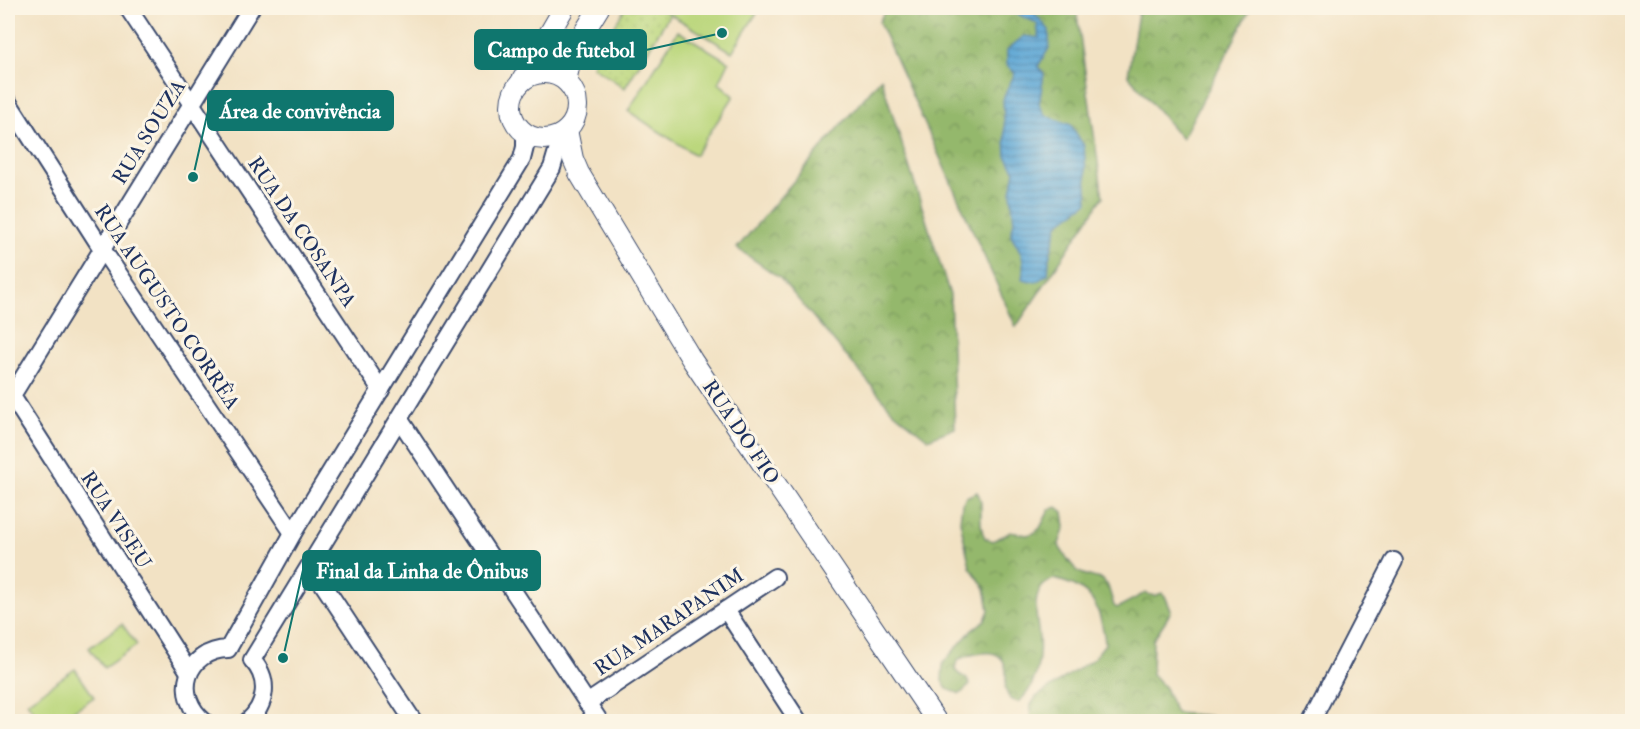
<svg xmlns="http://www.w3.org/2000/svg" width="1640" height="729" font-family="'IM FELL Double Pica',serif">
	<defs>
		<pattern id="green-dots" width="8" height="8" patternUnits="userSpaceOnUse" patternTransform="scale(1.5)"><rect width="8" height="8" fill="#bbd77d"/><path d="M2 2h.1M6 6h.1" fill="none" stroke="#a0b96e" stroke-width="1.8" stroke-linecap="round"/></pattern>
		<pattern id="forest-crowns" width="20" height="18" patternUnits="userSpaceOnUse" patternTransform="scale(1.5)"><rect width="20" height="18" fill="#94b86c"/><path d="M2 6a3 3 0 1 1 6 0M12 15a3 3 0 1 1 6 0" fill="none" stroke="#78965c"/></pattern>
		<pattern id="water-rules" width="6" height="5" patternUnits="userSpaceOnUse" patternTransform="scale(1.5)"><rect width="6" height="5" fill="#5fa8d6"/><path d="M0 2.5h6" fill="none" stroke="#4e89b1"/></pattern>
	</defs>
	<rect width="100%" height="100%" fill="#fcf5e5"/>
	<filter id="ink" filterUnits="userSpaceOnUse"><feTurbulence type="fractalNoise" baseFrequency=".0167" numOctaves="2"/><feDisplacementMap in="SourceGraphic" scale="12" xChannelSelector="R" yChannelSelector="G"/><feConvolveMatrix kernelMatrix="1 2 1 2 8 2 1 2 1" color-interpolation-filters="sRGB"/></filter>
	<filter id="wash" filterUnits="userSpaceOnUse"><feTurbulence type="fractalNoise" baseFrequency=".008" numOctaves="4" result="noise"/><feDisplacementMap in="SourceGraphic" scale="24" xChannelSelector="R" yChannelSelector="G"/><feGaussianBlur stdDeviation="1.35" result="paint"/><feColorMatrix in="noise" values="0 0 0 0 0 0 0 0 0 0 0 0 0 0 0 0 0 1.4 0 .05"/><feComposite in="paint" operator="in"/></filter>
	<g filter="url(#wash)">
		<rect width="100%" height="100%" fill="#f2e2c4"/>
		<path fill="url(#green-dots)" stroke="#6b836e" stroke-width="1.5" d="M625,8H660L670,14L625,88L592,66Z"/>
		<g fill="url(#forest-crowns)" stroke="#587465" stroke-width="1.5">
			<path d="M886,8H1076L1103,197L1016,327L879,22Z"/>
			<path d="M1137,8H1251L1182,139L1128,75L1138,13Z"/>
			<path d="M881,78L950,295L955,428L928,439L893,411L780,278L737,248Z"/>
			<path d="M977,492C986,504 976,522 985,538L993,541L1010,532L1027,535L1034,533L1040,528L1049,510L1057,507L1063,512L1065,527L1059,544L1060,548C1076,571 1075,574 1102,579L1108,586L1114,606L1117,608L1145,593L1154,596L1162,593L1165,596L1171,610L1168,617L1153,640L1152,674L1165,688L1176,713L1210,716L1218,721H1030L1031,705L1036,697L1093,659L1105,644C1105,637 1103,631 1102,625C1096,596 1082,585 1053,579C1050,581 1044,584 1042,587C1031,600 1038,623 1039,638C1041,660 1036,689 1018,702L1010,699C1003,686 1006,689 1006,676C1007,644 978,652 959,659C952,669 955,673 966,678L970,685L960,694L947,689L942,681L943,663L971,631L985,620L989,610L985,588L970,567L960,521L962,504L966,497Z"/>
		</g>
		<g fill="#bbd77d" stroke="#6b836e" stroke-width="1.5">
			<path d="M660,8H760L732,52Z"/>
			<path d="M678,31L729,62L719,83L734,96L695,155L628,111Z"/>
			<path d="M122,624L137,645L104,668L89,648Z"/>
			<path d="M75,669L94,697L58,721H41L27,702Z"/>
		</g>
		<path fill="url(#water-rules)" stroke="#3d6c9a" stroke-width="1.5" d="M1004,8H1030L1049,30V48L1038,66L1044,74L1039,104L1045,115L1071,125L1084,146L1088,202L1058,224L1049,258L1048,274L1036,282L1022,279C1026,260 1021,251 1011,235L1014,221L1011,192L1015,171L1006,156L1003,99L1015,73L1007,65V50L1024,36L1039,38L1037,23Z"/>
	</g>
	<g filter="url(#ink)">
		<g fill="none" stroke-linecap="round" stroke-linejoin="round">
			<g stroke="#3b4a6d" stroke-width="20">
				<g id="minor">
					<path d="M128,8L381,390"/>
					<path d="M8,102L102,249L293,533"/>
					<path d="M8,390L189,672"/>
					<path d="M8,402L251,8"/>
					<path d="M400,420L600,722"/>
					<path d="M311,566L414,722"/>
					<path d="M726,610L799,722"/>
					<path d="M587,703L775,577"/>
					<path d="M205,722C172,696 186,650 228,649L293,533L522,159L525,147V133"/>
					<path d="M247,722C267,705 270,679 252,660L552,168L562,134"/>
					<path d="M1311,722L1394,561"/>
				</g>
			</g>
			<g stroke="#3b4a6d" stroke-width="22">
				<g id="tertiary">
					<circle cx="544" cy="106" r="33"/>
					<path d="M566,81L573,50L599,8"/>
					<path d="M521,82L564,8"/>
					<path d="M567,130L573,159L579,173L692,360L937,722"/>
				</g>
			</g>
			<use href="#minor" stroke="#fff" stroke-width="16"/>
			<use href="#tertiary" stroke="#fff" stroke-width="20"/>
		</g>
	</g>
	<g text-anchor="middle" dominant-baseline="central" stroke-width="6" stroke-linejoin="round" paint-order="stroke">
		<g font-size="20" fill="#1b2f5e" stroke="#fcf5e5">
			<text transform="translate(149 132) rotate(-58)">RUA SOUZA</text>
			<text transform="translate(302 232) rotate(56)">RUA DA COSANPA</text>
			<text transform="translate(167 307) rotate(56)">RUA AUGUSTO CORRÊA</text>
			<text transform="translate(741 432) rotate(56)">RUA DO FIO</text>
			<text transform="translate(116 520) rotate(57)">RUA VISEU</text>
			<text transform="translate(669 622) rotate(-34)">RUA MARAPANIM</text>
		</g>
	</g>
	<path fill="none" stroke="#0f766e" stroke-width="2" d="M722 33L646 50M193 177L208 111M283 658L303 570"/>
	<g fill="#0f766e" stroke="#fcf5e5" stroke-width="2">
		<circle cx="722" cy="33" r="6"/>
		<circle cx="193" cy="177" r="6"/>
		<circle cx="283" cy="658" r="6"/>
	</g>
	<g fill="#0f766e" stroke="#0f766e" stroke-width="2">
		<rect x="475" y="30" width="171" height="39" rx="6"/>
		<rect x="208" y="91" width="185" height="39" rx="6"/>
		<rect x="303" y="551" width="237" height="39" rx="6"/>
	</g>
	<g font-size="21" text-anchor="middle" font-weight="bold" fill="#fff">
		<text x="561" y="57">Campo de futebol</text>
		<text x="300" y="118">Área de convivência</text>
		<text x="422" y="578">Final da Linha de Ônibus</text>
	</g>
	<rect width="1640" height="729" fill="none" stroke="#fcf5e5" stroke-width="30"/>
</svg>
